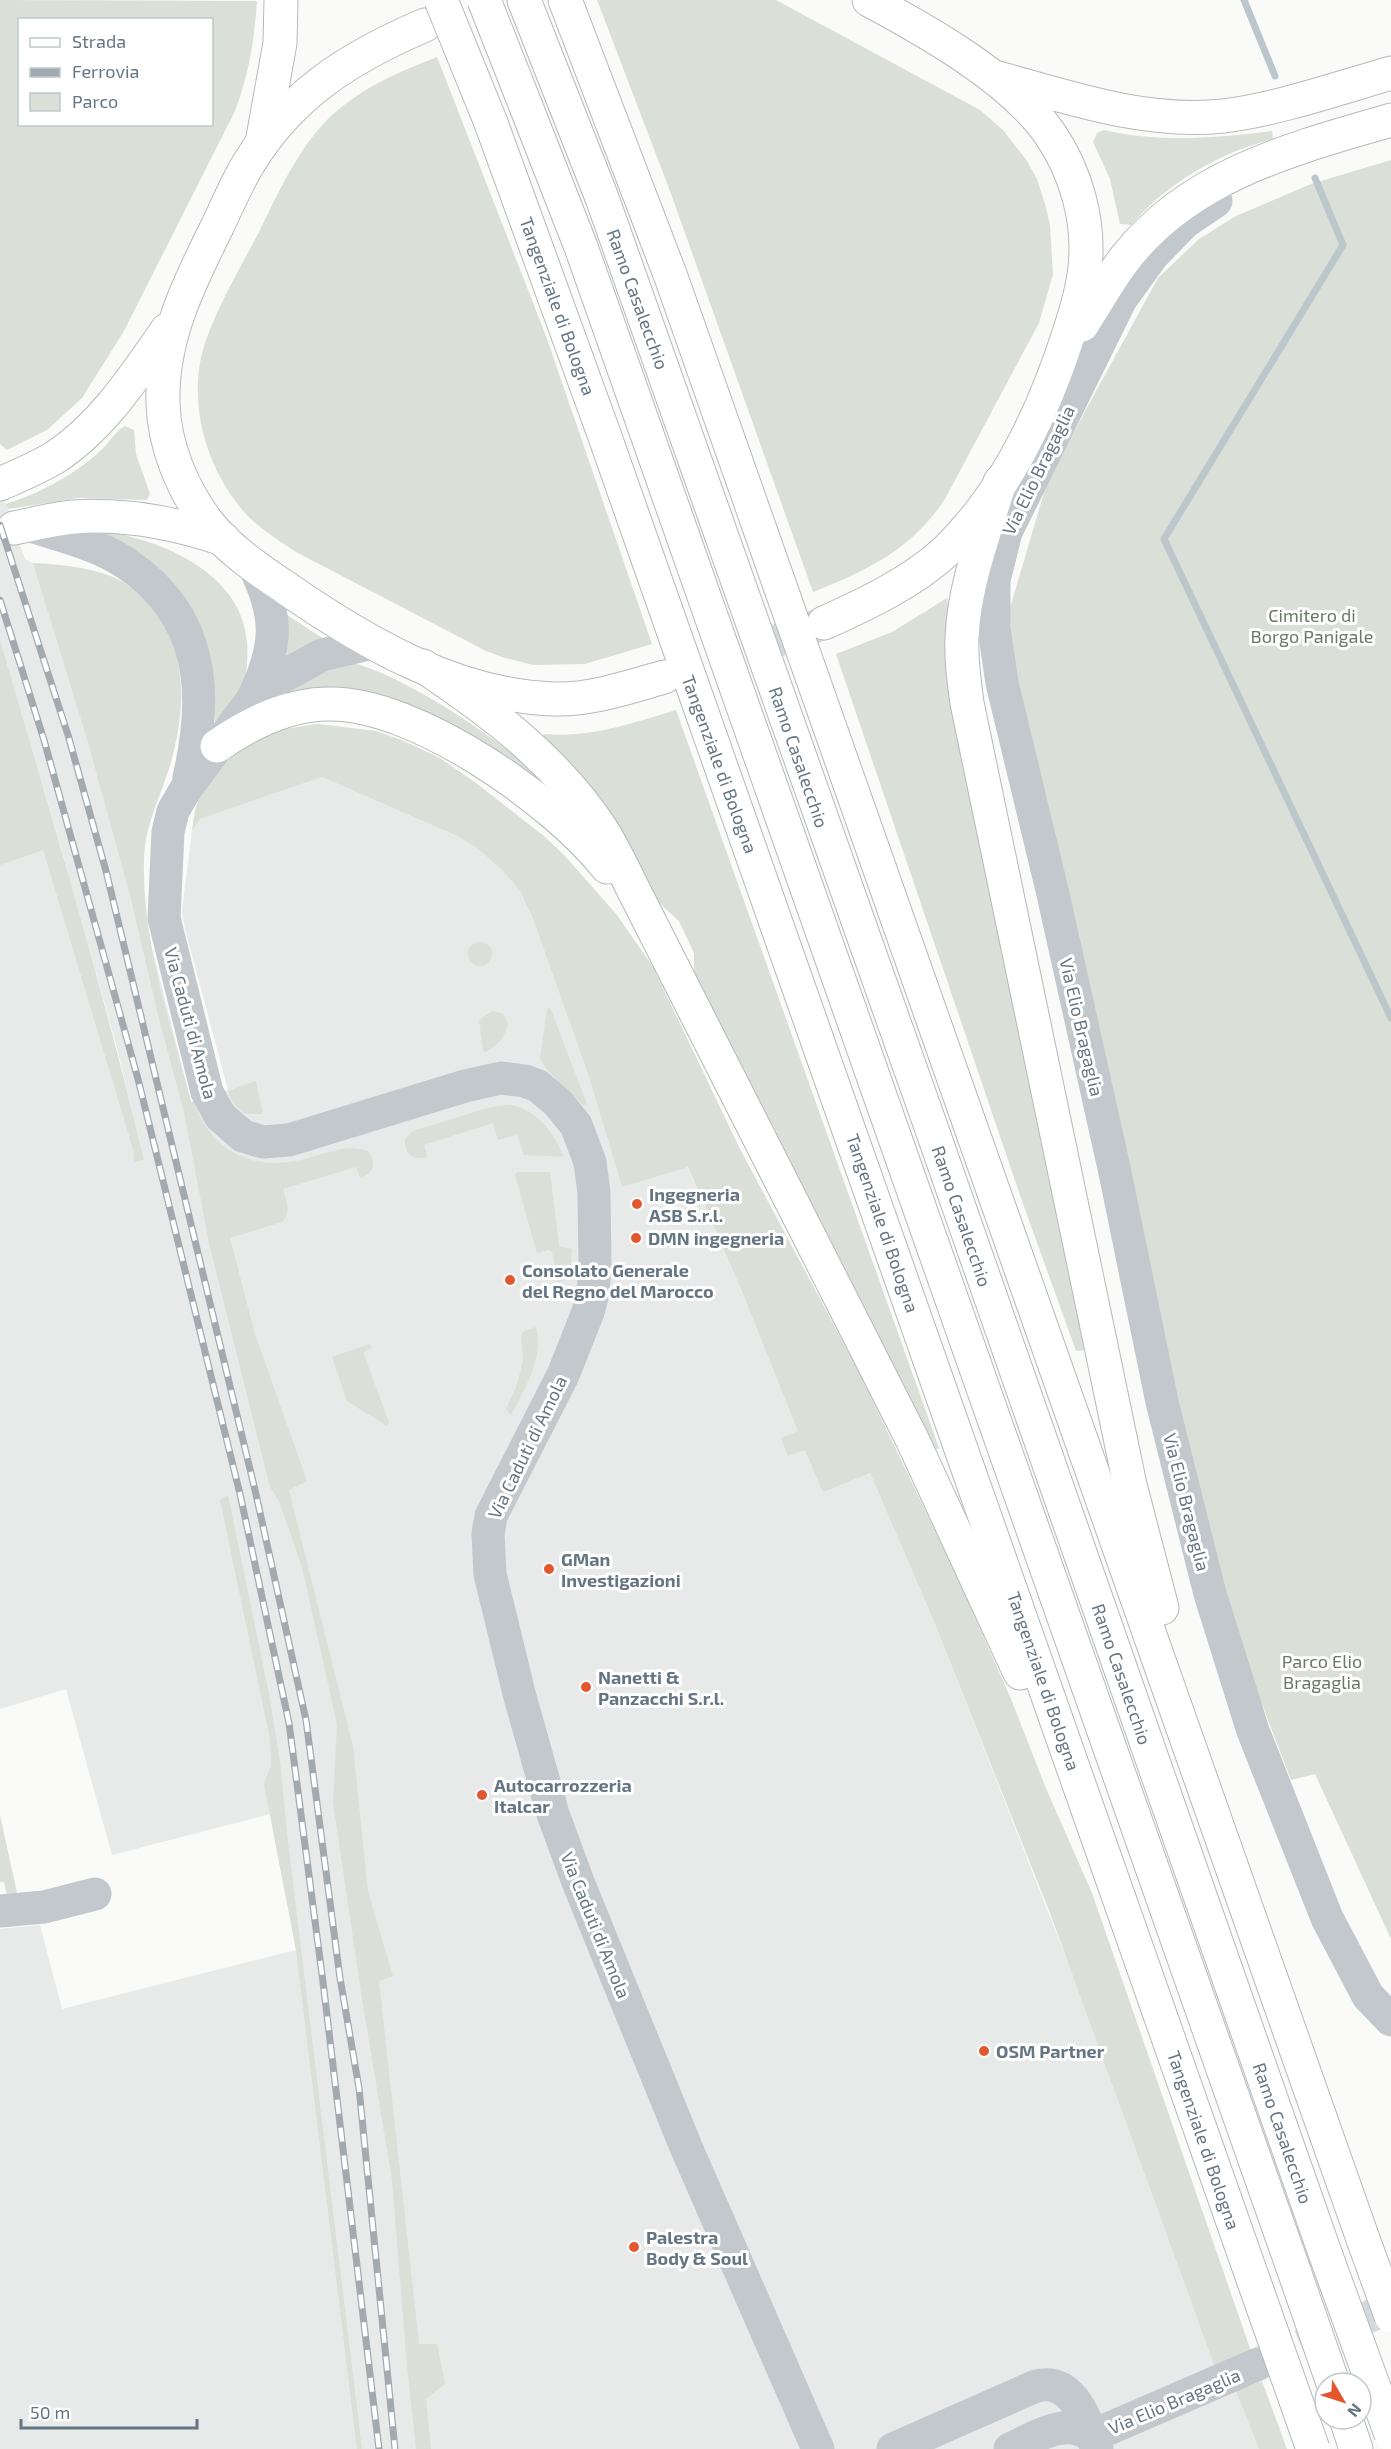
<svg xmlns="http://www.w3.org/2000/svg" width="1391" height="2449" font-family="'Exo 2',sans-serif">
	<rect width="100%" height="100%" fill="#fafaf8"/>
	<path fill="#e8e9e9" d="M0,487L25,559L33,563L125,802L152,948L191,1102L228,1090L185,929L182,910L192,831L200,819L322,777L457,836L477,848L504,872L520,891L533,919L588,1074L622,1187L687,1166L746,1301L848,1422L935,1624L1259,2449H0V1929L40,1925L62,2009L296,1950L270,1814L112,1855L66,1689L0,1709V768L43,850L134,1153L133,1163L144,1160L116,1044L56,830L0,640Z"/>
	<g fill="#dadfd7" fill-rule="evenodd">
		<path d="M0,0L257,1C254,42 249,73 235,111L124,331L82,398L47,430L7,450L0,444ZM20,20H212V124H20Z"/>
		<path d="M597,0H776L980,110L1003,130L1027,161L1037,179L1045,204L1050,225L1053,274L1039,323L945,499C911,550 868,570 813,592L670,191Z"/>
		<path d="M437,57L546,336L652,644L585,664L533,665L505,658L486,651L296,552C278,540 260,529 245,513C206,469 186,401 205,343C218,305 240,268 259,232C281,188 303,136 344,105C372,83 404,70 437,57Z"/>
		<path d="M1104,130C1160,143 1216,138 1272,131L1273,139C1220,152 1166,184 1131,225L1120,224L1110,179L1093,142L1097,133Z"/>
		<path d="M1391,160V1939L1315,1774L1291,1780L1237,1639L1210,1550L1012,686L1010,608L1048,479L1158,278L1199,239L1236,216L1311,184Z"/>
		<path d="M125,426L134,430L136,454L150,494L147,500L79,498L8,509L6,504C38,494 74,475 99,452C108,445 115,431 125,426Z"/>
		<path d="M92,529C154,537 242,569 247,643C248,659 247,678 240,693C235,703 225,713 218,722L215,721L214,682L210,655Z"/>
		<path d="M33,563C58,564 89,567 113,577C127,583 139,594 149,604C189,647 186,709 171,762C161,797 144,825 144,862C142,944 171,1024 191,1102L194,1101C208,1147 248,1170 295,1161C318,1157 346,1142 368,1151C377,1162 374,1174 360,1178L356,1167L283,1189C286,1202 292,1212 282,1222L230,1238L255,1334L307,1481L289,1490L353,1746L368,1892L393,1976L379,1981L419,2344H437L445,2384L426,2399L431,2449H416L407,2366L392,2180L362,1999L333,1802L337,1724L302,1567L279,1501L270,1487L209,1243L184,1112L159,1019L130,895L87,739Z"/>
		<path d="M947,598C950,605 945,651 946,664L1088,1350L1076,1351L1021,1198L836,654L892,632Z"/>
		<path d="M287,615L327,641L278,660Z"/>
		<path d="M0,640C51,813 102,985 144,1160L133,1163L134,1153L43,850L0,865Z"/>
		<path d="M353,663C405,676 506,742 543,782L542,785L511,766L271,697L309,673Z"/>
		<path d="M676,710L939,1448L936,1450L852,1290L694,975V953L679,921L655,899L607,809L595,792L576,769L542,736L545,734C591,738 633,723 676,710Z"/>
		<path d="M318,724L376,731L404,741L440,758L476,783L544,836L565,856L617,915L653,967L739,1147L859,1372L961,1585L1011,1699L1045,1786L1092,1893L1252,2354L1215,2367L1050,1913L935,1624L870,1473L823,1492L805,1450L788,1456L781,1438L798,1431L746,1301L688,1167L622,1187L588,1074L533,919L520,891L504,872L477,848L457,836L322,777L200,819L192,831C193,822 194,813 197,804C206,773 243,744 272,733C287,728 303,726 318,724Z"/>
		<circle cx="480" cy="954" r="12"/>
		<path d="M550,1007L587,1104L584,1106L547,1070L540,1058L547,1009Z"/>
		<path d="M493,1011L503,1014L508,1024C505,1037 497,1047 485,1052L483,1051L479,1020Z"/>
		<path d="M256,1081L263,1114H245L233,1103L228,1091Z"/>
		<path d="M511,1105C536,1110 554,1132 563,1155L562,1157L524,1155L517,1135L498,1140L493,1123L424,1145L427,1157C413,1161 404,1154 405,1139L413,1131L491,1107Z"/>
		<path d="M517,1172H550L559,1246L572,1249L569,1279L558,1282L552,1252L549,1250L537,1253L515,1175Z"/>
		<path d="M536,1327C544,1358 525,1388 511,1415L506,1409L517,1385L523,1360L521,1335L524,1331Z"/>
		<path d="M370,1344L372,1348L363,1352L389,1422L387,1426L347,1401L332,1357Z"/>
		<path d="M228,1495L269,1694L280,1762L288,1842L362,2449H357L296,1950L264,1784L271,1765L270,1739L220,1500Z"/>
		<path d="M0,1815L17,1893L7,1896L4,1882H0Z"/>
		<path d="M1262,2381L1287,2449H1259L1236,2391Z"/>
	</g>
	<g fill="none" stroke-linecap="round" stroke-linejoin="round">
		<g stroke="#bbc7cb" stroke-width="7">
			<path d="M1244,0L1275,76"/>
			<path d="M1315,178L1343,245L1164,539L1391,1018"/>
		</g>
		<path stroke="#d5d9db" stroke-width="33" stroke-dasharray="33 16" stroke-linecap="butt" d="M1256,2365L1391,2307"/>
		<path stroke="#d5d9db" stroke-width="33" stroke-dasharray="33 16" stroke-linecap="butt" d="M664,677L742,654L824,623"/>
		<g stroke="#b5babe" stroke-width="35">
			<g id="major">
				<path d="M425,25C350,57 290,94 247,166C236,185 227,206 217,227C189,283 161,339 163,403C164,445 182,489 208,523C228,549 258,569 286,588C364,642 456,696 554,699C591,700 629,687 664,677"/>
				<path d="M998,78C1071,98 1145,124 1223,116C1275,110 1339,88 1391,73"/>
				<path d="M1082,325C1097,302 1110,277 1127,256C1192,174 1295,148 1391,120"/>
				<path d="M0,484C18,476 37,468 54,458C102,427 135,376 167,330"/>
				<path d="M14,528C34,524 53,519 73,517C124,513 175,523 223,539"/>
				<path d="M824,623C866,604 911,583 945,552C1005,494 1044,411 1069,333C1076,312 1083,290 1085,267C1090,221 1076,172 1050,134C1012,79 927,31 869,0"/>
			</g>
		</g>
		<g stroke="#b4b9bd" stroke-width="35">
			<g id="highway">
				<path d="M524,0L602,198L930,1124L1325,2253"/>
				<path d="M565,0L671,277L1363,2239"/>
				<path d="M527,109L581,247L1292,2265"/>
				<path d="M491,123L604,434L1253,2279"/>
				<path d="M262,143L280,43L281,0"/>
				<path d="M1000,482C985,532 964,585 962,638C961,660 964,681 967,703L1130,1485L1162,1608"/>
				<path d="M423,666C490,711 552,757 598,824C611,843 621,864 631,885L912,1439L1020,1673"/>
				<path d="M217,746C251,722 288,704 330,704C416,703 555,801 607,867"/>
				<path d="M1346,2419L1356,2449"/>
			</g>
		</g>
		<g stroke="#c3c8cc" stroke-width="33">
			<path d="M1216,201L1185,222L1152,256L1121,299L1006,532L994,580V628L1002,683L1052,890L1114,1168L1162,1402L1210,1594L1253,1731L1327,1918L1368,1996L1391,2020"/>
			<path d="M28,525C61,536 98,544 127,564C205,617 208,694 189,778"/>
			<path d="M373,643L322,655L278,679L262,691L250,703L187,787L173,811L168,832L164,918L207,1092L220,1116L243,1136L263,1142L289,1140L465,1086L501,1078L525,1081L538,1086L558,1103L576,1125L590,1162L594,1193L595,1266L593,1293L588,1312L563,1375L491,1516L488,1534L490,1574L520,1697L553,1814L578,1882L686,2147L818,2449"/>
			<path d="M253,698C278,646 279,617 254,566"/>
			<path d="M0,1911L44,1907L95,1894"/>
			<path d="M1092,2436L1256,2365"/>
			<path d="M893,2449L1036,2386C1074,2377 1086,2421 1097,2449"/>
			<path d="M1010,2449C1036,2437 1065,2416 1092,2436"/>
		</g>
		<use href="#major" stroke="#fff" stroke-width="33"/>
		<use href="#highway" stroke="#fff" stroke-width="33"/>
		<g stroke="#a2aab0" stroke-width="7">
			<g id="rail">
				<path d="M0,525L68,735L106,871L255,1490L306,1720L340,1978L359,2088L395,2449"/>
				<path d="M0,600L44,740L138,1079L240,1494L289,1723L323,1982L379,2449"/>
			</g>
		</g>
		<use href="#rail" stroke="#fff" stroke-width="4.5" stroke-dasharray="14" stroke-linecap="butt"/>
		<g stroke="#b4b9bd" stroke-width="35" stroke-linecap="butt">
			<g id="highway-bridge">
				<path d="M441,0L491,123"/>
				<path d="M484,0L527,109"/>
				<path d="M1363,2239L1391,2316"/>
				<path d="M1325,2253L1391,2434"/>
				<path d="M1292,2265L1333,2383"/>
				<path d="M1253,2279L1313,2449"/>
			</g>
		</g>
		<use href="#highway-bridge" stroke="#fff" stroke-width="33"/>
	</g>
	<g fill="#e4572e" stroke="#fff" stroke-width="2">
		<circle cx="637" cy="1204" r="6"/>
		<circle cx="636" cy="1238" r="6"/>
		<circle cx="510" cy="1280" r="6"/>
		<circle cx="549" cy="1569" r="6"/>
		<circle cx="586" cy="1687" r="6"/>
		<circle cx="482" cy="1795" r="6"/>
		<circle cx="984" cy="2051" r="6"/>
		<circle cx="634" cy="2247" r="6"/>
	</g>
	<g text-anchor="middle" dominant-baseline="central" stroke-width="6" stroke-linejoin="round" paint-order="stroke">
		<g font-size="18" fill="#657683" stroke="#fff">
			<text transform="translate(638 299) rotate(70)">Ramo Casalecchio</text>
			<text transform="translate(558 306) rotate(70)">Tangenziale di Bologna</text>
			<text transform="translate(1038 470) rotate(-64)">Via Elio Bragaglia</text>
			<text transform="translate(799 757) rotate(71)">Ramo Casalecchio</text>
			<text transform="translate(720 764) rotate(70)">Tangenziale di Bologna</text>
			<text transform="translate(191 1023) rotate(75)">Via Caduti di Amola</text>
			<text transform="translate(1082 1027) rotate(77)">Via Elio Bragaglia</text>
			<text transform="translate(962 1216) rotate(71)">Ramo Casalecchio</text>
			<text transform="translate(883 1223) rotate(71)">Tangenziale di Bologna</text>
			<text transform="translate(527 1447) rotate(-64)">Via Caduti di Amola</text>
			<text transform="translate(1187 1502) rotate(76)">Via Elio Bragaglia</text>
			<text transform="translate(1122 1674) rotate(71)">Ramo Casalecchio</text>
			<text transform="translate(1044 1681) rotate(71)">Tangenziale di Bologna</text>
			<text transform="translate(596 1925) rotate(68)">Via Caduti di Amola</text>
			<text transform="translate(1283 2133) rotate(71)">Ramo Casalecchio</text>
			<text transform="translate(1204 2140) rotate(71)">Tangenziale di Bologna</text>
			<text transform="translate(1174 2401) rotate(-23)">Via Elio Bragaglia</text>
		</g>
		<g font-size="18" fill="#687a64" stroke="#fff">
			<text x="1312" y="615">Cimitero di<tspan x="1312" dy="21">Borgo Panigale</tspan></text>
			<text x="1322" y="1661">Parco Elio<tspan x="1322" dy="21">Bragaglia</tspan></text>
		</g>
		<g font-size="18" font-weight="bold" fill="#657683" stroke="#fff" text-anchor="start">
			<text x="649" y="1194">Ingegneria<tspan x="649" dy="21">ASB S.r.l.</tspan></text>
			<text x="648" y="1238">DMN ingegneria</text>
			<text x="522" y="1270">Consolato Generale<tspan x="522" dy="21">del Regno del Marocco</tspan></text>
			<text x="561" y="1559">GMan<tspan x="561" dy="21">Investigazioni</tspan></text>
			<text x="598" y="1677">Nanetti &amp;<tspan x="598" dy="21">Panzacchi S.r.l.</tspan></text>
			<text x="494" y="1785">Autocarrozzeria<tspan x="494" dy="21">Italcar</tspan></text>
			<text x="996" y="2051">OSM Partner</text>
			<text x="646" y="2237">Palestra<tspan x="646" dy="21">Body &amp; Soul</tspan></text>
		</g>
	</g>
	<rect x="18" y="18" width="195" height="108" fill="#ffffff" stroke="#c1c8cd" stroke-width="1.5"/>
	<rect x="30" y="38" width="30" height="9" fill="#ffffff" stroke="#c1c8cd" stroke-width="1.5"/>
	<text x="72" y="48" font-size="18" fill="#657683">Strada</text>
	<rect x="30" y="68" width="30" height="9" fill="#a2aab0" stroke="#c1c8cd" stroke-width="1.5"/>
	<text x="72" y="78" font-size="18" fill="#657683">Ferrovia</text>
	<rect x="30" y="93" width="30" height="18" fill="#dadfd7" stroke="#c1c8cd" stroke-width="1.5"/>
	<text x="72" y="108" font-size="18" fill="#657683">Parco</text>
	<g transform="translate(1343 2401) rotate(129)"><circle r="28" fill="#ffffff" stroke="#c1c8cd" stroke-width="1.5"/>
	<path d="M0-4.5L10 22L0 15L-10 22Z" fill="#e4572e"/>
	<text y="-9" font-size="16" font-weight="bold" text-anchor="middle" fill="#657683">N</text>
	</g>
	<path d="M21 2419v9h176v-9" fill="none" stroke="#657683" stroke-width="3"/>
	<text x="30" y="2419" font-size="18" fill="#657683" stroke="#ffffff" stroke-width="4.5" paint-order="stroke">50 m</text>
</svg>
